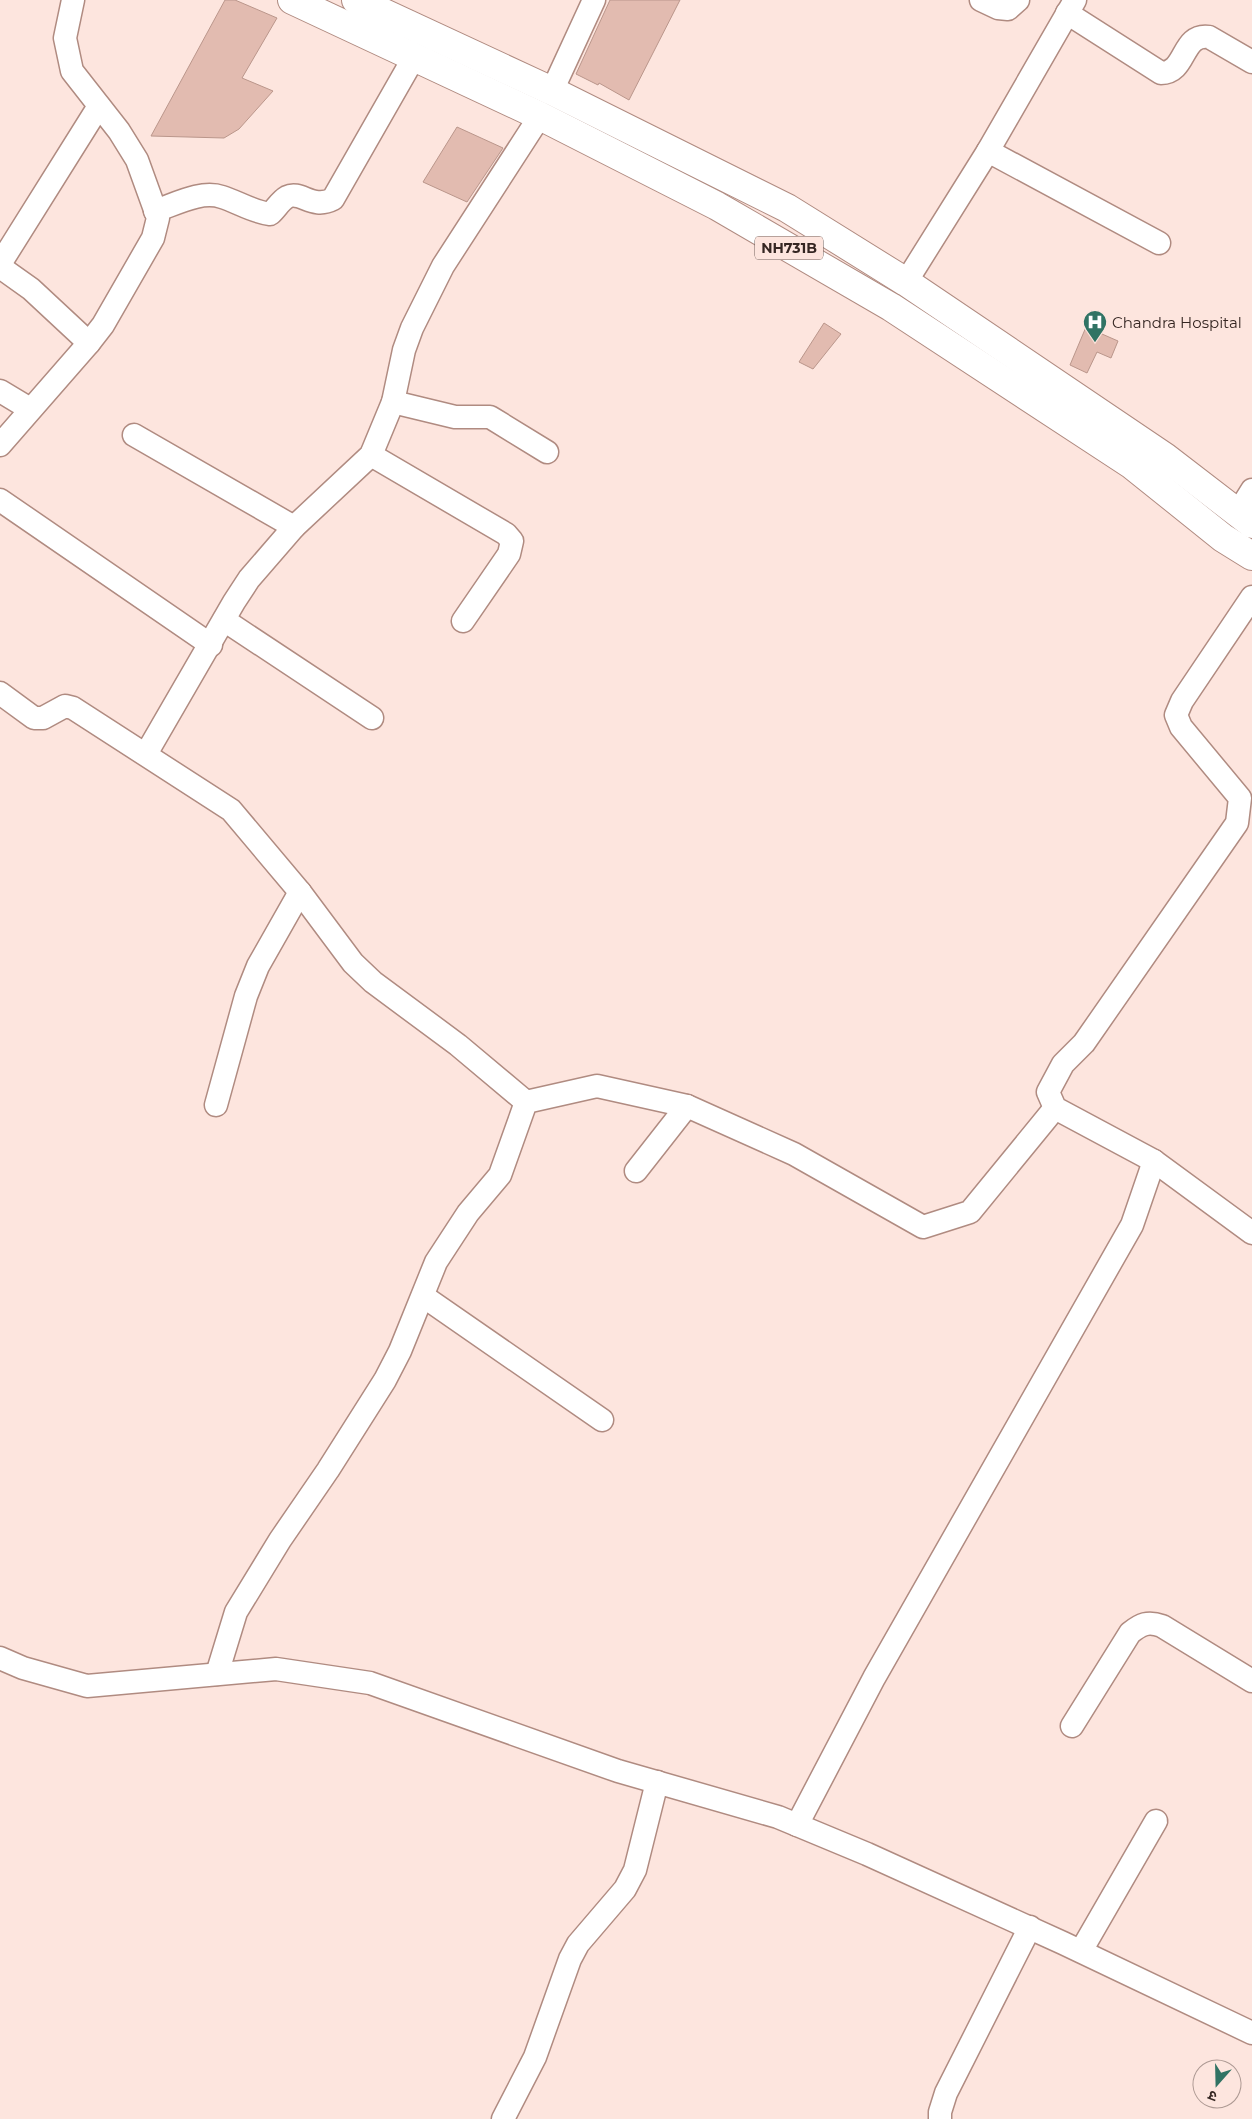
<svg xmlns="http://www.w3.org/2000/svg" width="1252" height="2119" font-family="Montserrat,'Noto Sans Devanagari',sans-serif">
	<rect width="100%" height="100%" fill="#fde5de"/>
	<g fill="#e2bbb0" stroke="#ba968b">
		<path d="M225,0H235L277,18L242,78L273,91L239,129L224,138L151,136Z"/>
		<path d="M610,0H680L629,100L599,83L598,85L576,74Z"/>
		<path d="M457,127L503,148L467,202L423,182Z"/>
		<path d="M824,323L841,334L813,369L799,362Z"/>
		<path d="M1086,327L1118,341L1111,358L1097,352L1087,373L1070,365Z"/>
	</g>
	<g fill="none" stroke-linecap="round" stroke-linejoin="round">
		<g stroke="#b08b81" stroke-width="25">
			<g id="minor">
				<path d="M981,0L998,8L1008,9L1018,0"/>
				<path d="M1067,13L1161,73C1187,73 1181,33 1209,37L1252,62"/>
				<path d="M552,91L594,0"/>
				<path d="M988,151L1159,243"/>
				<path d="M155,211C176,204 201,190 222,197C238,202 253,212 270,214C276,209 280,201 287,197C301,190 312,210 333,199L413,59"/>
				<path d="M0,264L99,106"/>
				<path d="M0,267L31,289L89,343"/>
				<path d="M906,282L988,151L1075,0"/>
				<path d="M0,391L30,409"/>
				<path d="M393,402L455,417H490L547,452"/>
				<path d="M134,435L294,527"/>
				<path d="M0,445L89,343L103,325L153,238L158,218L137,160L119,131L72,71L65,38L73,0"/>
				<path d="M371,455L506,534L512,541L509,554L463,621"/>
				<path d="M0,500L211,645"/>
				<path d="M1237,514L1252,490"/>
				<path d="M1252,597L1182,701L1176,715L1181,727L1240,798L1237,823L1084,1043L1063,1064L1048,1092L1055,1108L1154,1161L1252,1233"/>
				<path d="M224,620L372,718"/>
				<path d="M0,693L34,718H43L65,706L73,708L231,810L300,892L353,963L373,982L458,1045L526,1102"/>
				<path d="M146,754L234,602L249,579L294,527L371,455L393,402L404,350L412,328L443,266L540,116"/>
				<path d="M216,1105L246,996L258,966L300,892"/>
				<path d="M636,1171L687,1106"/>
				<path d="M423,1296L602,1420"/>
				<path d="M0,1658L23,1668L87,1686L276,1669L370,1683L618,1771L778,1817L867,1854L1063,1943L1252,2033"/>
				<path d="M217,1674L236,1612L280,1540L328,1470L385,1380L400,1351L436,1262L468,1213L500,1175L526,1102L597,1086L687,1106L794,1154L923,1227L970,1212L1055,1108"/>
				<path d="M1072,1726L1130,1633C1141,1624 1148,1621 1162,1626L1252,1681"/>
				<path d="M797,1825L874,1678L1132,1225L1154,1161"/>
				<path d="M1081,1951L1156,1821"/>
				<path d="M503,2119L535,2057L570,1959L578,1944L625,1889L635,1870L657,1782"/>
				<path d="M940,2119V2112L946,2093L1030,1927"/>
			</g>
		</g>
		<g stroke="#b08b81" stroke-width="30">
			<g id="highway">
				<path d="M292,0L540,116L717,206L891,307L1132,465L1223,538L1252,556"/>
				<path d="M356,0L552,91L787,208L906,282L1165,457L1252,524"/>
			</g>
		</g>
		<use href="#minor" stroke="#fff" stroke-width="22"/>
		<use href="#highway" stroke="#fff" stroke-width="28"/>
	</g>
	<defs>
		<g id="hospital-pin" transform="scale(1.25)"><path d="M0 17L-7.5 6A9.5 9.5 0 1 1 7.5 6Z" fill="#317364" stroke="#fde5de"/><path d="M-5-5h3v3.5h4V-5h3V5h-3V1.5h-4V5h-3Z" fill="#fff"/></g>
	</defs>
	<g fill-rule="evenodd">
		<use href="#hospital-pin" x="1095" y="322"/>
	</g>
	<g text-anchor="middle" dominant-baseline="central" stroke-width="4" stroke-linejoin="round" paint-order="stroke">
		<rect fill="#fde5de" stroke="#715f5a" stroke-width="1" x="755" y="236.5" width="68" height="23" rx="4"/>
		<g font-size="14" font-weight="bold" fill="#352622">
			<text x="789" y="248">NH731B</text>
		</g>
		<g font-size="15" fill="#352622" stroke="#fde5de" text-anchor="start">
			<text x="1112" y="322">Chandra Hospital</text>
		</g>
	</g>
	<g transform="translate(1217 2084) rotate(200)"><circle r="24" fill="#fde5de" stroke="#ad9993"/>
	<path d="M0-4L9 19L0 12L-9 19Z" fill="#317364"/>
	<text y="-8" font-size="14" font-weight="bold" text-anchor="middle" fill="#352622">उ</text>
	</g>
</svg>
